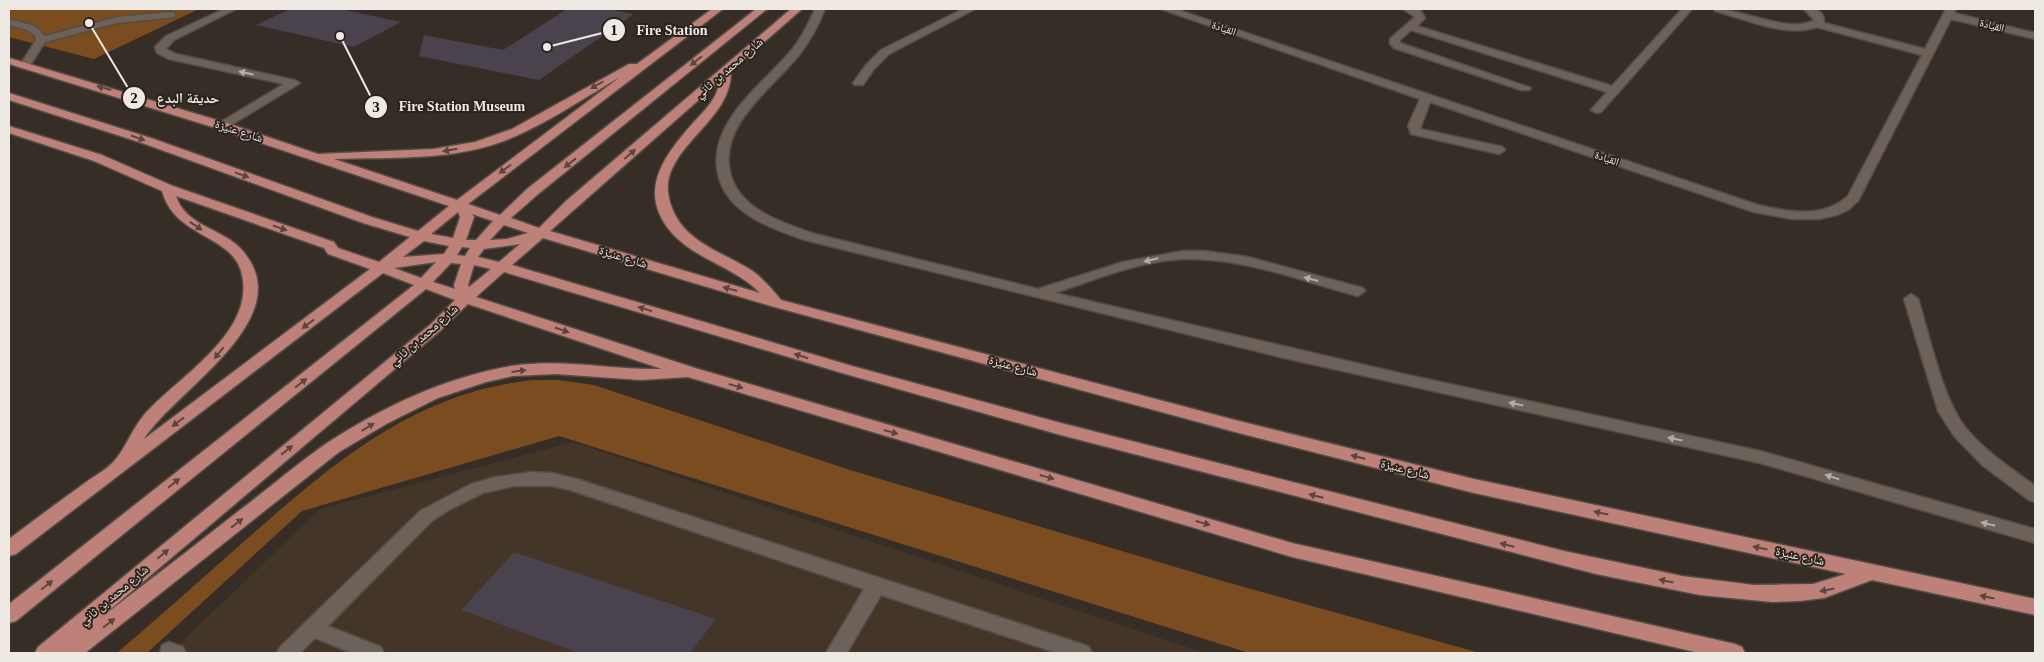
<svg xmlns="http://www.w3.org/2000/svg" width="2044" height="662" font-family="'Times New Roman','Noto Naskh Arabic',serif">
	<rect width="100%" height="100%" fill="#362d26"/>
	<path fill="#443529" d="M573,442L1205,653H170L320,509Z"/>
	<g fill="#7b4c20">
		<path d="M9,9H199L94,59L9,37Z"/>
		<path d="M533,380H558L594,385L850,470L1226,582L1480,653H1249L559,436L302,511L147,653H117C161,615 204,577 248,538C333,463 415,392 533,380Z"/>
	</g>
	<g fill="#4a424c">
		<path d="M290,9H340L401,22L354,47L256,25Z"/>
		<path d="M567,9H606L634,14L539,80L419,56L424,35L503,50Z"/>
		<path d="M514,552L716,619L690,653H579L461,610Z"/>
	</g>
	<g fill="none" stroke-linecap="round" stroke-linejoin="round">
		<g stroke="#544c46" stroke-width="3">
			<g id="minor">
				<path d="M224,9H236L174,40L166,49L176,54L294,80L300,83L223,130L217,126L219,123L284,84L169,59L157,53L155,47L166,36Z"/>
				<path d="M815,9H825C818,26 810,41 799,55C773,88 719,124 730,172C738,209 782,223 815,234L1038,289L1123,262L1183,251H1204L1248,257L1363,288L1365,291L1358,296C1301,281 1243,257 1183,259C1139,261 1097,279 1055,293L1403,374L1760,451L2035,529V543L1760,463L1284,358L805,240C772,229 726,213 718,174C707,123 761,86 790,52C801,39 808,25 815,9Z"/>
				<path d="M963,9H975L889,54L874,69L863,85H855L853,83L866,65L881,50Z"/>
				<path d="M1161,9H1175L1758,205C1789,212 1822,219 1848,196L1922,55L1817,27C1786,38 1745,19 1715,11L1714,9C1742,9 1790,34 1814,20L1804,9C1815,9 1825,10 1824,23L1925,49L1946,9H1956L1954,13L2035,33V39L1951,19L1858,201L1848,210L1837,215L1819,219H1792L1754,212L1430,102L1420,129L1503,147L1505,150L1499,154L1411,134L1408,126L1420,99Z"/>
				<path d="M1403,9L1420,10L1425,18L1417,26L1612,86L1682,9H1692L1601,112L1597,113L1591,110L1607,92L1411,30L1400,40V43L1531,88L1529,90H1521L1394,48L1390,44V39L1415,17Z"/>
				<path d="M171,12L175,13V17L117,23L45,42L29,67L25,68L20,65L36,40L35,36L27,30L9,25V19L35,26L45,36L117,17Z"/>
				<path d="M1911,294L1918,299C1930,337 1942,397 1965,427C1984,451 2011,468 2035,486V502L2029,500L1982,465L1954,436L1938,411L1904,299Z"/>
				<path d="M532,472L552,473L577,479L1082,644L1089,647L1092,653H1057L881,595L847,653H826L864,589L570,490L552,486H514L483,493L449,510L432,521L328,626L381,647L384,653H352L315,638L300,653H277L280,647L420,511L471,484L495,477Z"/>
				<path d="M169,642L183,647L186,653H160L162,645Z"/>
			</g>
		</g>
		<g stroke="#544c46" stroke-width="3">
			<path id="major" d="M712,9H723L468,204L500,215L527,189L756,9H767L537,195L511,218L539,228L566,201L791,9H802L731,71C732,114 683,137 670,174C666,185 668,198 672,208C686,244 724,252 754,272C764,280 773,290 781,300L1235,420L1474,479L2035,599V615L1872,580L1824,598L1800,601L1772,602L1700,595L1596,574L1057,434L842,373L504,272L476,297L695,368L1292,543L1735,644L1742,647L1745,653H1699L1292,557L688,377L641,380L556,374L513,376L486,382L438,398L388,423L339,452L85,653H35L38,647L431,324L455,300L426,289L16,621L9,623V604L414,285L383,273L16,554L9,556V539C34,520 60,501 85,483C94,476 108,469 115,460C125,449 132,429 144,415C176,378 255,334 242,275C234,234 175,239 162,191L94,161L9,133V126L102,155L173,186L334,242L338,248L379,262L410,237L363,223L145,144L9,100V93L154,139L372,217L418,231L449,206L219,129L9,64V58L227,123L318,154L433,149L475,142L512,129L629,64H637ZM620,77L457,200L334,159C391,157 450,161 504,141C545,125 582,99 620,77ZM719,82C718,98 704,111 693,123C664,156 636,192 672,233C696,260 735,267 760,293L550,231ZM176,196L324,248L328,254L370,269L144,439C175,390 302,318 242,250C224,229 185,226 176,196ZM458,212L460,217L453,238L431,234ZM472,214L493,221L476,240H466L474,217ZM504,225L528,233L507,239L490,240ZM543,238L771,306L1235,432L1474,493L1846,574L1813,584L1754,585L1682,576L1564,551L1057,422L852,366L512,265ZM424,241L449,246L444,254L403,257ZM520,244L499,262L478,257L484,249ZM462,247L470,248L465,256L457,255ZM436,262L421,278L394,268ZM451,263L461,264L454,285L455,289L433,282ZM474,265L491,269L469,287L468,285ZM468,304L662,369C612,370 561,358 511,366C446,377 382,407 327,443C297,464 269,488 240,510C193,547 146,583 99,619L441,330Z"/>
		</g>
		<use href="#minor" fill="#6c625a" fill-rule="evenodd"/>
		<use href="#major" fill="#bd8179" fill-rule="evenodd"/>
	</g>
	<defs><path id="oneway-solid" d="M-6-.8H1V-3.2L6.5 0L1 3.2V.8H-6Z" transform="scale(1.25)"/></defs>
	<g fill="#5f443d">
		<use href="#oneway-solid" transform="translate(696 61) rotate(141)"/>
		<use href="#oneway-solid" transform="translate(597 85) rotate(150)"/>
		<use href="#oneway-solid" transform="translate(104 88) rotate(-164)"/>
		<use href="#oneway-solid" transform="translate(138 138) rotate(19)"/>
		<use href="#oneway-solid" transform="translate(450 150) rotate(170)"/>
		<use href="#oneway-solid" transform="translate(630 154) rotate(-41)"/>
		<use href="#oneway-solid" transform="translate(570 163) rotate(142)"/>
		<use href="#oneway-solid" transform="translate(505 169) rotate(144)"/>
		<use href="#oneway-solid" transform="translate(242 175) rotate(20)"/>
		<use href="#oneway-solid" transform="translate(196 226) rotate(33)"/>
		<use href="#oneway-solid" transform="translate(280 228) rotate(19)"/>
		<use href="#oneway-solid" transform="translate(730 289) rotate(-164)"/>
		<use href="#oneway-solid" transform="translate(645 309) rotate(-163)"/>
		<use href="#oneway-solid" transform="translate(308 324) rotate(143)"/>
		<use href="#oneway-solid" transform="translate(562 330) rotate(19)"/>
		<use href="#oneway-solid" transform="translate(219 353) rotate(129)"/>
		<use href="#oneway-solid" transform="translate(801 356) rotate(-163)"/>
		<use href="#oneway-solid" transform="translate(519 371) rotate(-7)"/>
		<use href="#oneway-solid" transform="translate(301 383) rotate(-38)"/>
		<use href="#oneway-solid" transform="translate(736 386) rotate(16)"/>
		<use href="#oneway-solid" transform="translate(178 422) rotate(143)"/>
		<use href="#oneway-solid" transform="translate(368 427) rotate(-31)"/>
		<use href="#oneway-solid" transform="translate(891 432) rotate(16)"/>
		<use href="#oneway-solid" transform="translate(287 450) rotate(-39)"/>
		<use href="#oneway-solid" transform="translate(1358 457) rotate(-166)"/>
		<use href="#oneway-solid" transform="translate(1047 477) rotate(16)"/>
		<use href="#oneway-solid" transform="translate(174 483) rotate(-39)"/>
		<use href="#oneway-solid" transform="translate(1316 496) rotate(-166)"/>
		<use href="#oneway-solid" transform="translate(1601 513) rotate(-168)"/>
		<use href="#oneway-solid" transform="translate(237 523) rotate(-38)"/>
		<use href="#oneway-solid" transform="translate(1203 523) rotate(16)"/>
		<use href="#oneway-solid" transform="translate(1507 545) rotate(-166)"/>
		<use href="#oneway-solid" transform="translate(1760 548) rotate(-168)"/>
		<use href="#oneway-solid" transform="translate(163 554) rotate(-40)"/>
		<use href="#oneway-solid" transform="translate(1666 581) rotate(-168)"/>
		<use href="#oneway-solid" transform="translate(47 585) rotate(-39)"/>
		<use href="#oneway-solid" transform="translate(1827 590) rotate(169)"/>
		<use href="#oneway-solid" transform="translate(1987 597) rotate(-168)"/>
		<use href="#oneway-solid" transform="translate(109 623) rotate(-38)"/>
	</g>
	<g fill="#b4aca6">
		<use href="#oneway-solid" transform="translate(246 73) rotate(-168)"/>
		<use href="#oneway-solid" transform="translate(1151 260) rotate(167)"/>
		<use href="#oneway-solid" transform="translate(1311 279) rotate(-165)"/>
		<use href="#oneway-solid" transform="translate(1516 404) rotate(-168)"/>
		<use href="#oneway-solid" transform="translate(1675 439) rotate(-168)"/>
		<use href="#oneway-solid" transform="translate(1832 477) rotate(-162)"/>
		<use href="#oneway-solid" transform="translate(1988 524) rotate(-166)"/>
	</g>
	<g text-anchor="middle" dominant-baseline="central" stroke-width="4" stroke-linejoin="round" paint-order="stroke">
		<g font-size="11" fill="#efe9e4" stroke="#2c231c">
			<text transform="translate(1992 25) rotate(14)">القيادة</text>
			<text transform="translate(1224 28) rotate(19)">القيادة</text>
			<text transform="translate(1607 158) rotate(19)">القيادة</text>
		</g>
		<g font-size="12" fill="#efe9e4" stroke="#2c231c">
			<text transform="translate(729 68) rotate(-41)">شارع محمد بن ثاني</text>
			<text transform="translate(239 131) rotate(18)">شارع عنيزة</text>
			<text transform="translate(623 257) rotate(17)">شارع عنيزة</text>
			<text transform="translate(424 335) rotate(-41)">شارع محمد بن ثاني</text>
			<text transform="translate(1013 366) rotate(15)">شارع عنيزة</text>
			<text transform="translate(1405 469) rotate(14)">شارع عنيزة</text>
			<text transform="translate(1800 556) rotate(12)">شارع عنيزة</text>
			<text transform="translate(114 595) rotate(-40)">شارع محمد بن ثاني</text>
		</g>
	</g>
	<path fill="none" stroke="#efe9e4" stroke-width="2" d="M547 47L614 30M89 23L134 98M340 36L376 107"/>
	<g fill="#efe9e4" stroke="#2c231c" stroke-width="2">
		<circle cx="547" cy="47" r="5"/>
		<circle cx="89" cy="23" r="5"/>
		<circle cx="340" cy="36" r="5"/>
		<circle cx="614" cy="30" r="12"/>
		<circle cx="134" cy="98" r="12"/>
		<circle cx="376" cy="107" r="12"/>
	</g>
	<g font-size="15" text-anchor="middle" font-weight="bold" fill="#111">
		<text x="614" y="35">1</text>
		<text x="134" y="103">2</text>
		<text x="376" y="112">3</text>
	</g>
	<g font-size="14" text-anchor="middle" font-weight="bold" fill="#efe9e4" stroke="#2c231c" stroke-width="4" stroke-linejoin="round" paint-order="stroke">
		<text x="672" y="35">Fire Station</text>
		<text x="188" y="103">حديقة البدع</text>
		<text x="462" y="111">Fire Station Museum</text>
	</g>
	<rect width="2044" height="662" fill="none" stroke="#efe9e4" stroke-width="20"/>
</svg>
